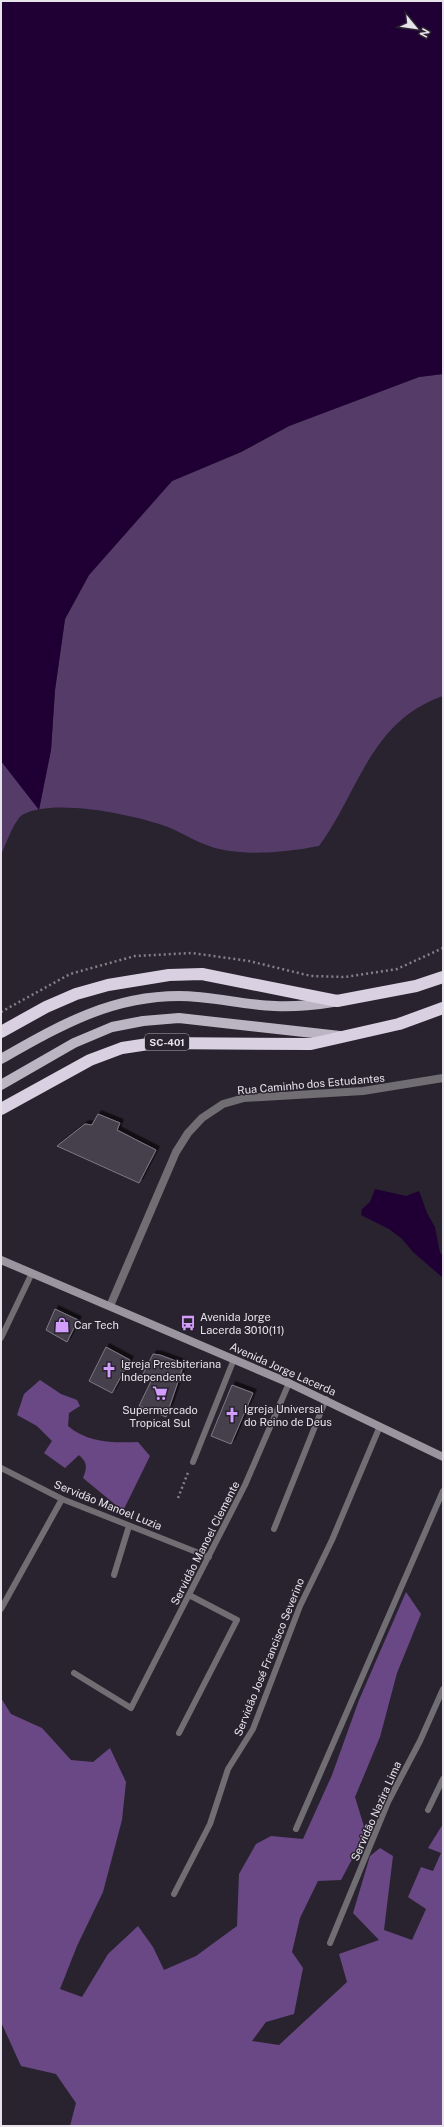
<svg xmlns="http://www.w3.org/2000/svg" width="444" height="2127" font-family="'Public Sans',sans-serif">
	<defs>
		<filter id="shadow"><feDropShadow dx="3.5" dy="-3.5" stdDeviation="0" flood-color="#0009"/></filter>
	</defs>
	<rect width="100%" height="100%" fill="#29232f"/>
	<path fill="#543b68" d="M443,374V696C370,721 359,792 319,846C287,852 250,856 219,849C202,845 184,834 168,827C136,815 53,797 22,815C14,821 5,846 1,855V761L39,809L51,750L55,690L65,619L89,575L172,481L241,452L289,426L419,377Z"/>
	<g fill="#6a4885">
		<path d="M40,1380L61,1394L77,1400L80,1406L69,1413L68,1426C88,1443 113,1443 138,1442L150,1456L123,1511L83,1478C87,1468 88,1463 79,1455L65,1468L44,1453L52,1441L37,1426L17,1415L24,1394Z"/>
		<path d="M406,1592L421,1614L397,1673L380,1737L355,1797L366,1833L341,1880L318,1881L300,1918L292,1952L303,1968L294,2014L266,2022L252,2041L279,2045L347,1982L339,1954L379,1940L353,1913L370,1856L380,1848L393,1856L384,1930L412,1940L426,1909L408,1897L421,1867L433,1871L441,1853L428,1848L443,1824V2126H70L76,2103L56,2074L21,2066L1,2022V1698L11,1714L42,1728L71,1760L93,1762L110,1748L126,1782L122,1820L103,1892L77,1946L60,1989L82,1997L108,1954L138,1926L153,1947L164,1970L196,1956L237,1926L239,1874L256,1844L271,1836L303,1839L332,1775L359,1700Z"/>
	</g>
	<g fill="#200034">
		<path d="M1,1H443V374L419,377L289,426L241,452L172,481L89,575L65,619L55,690L51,750L39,810L1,761Z"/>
		<path d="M375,1189L406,1196L419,1191L427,1213L435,1227L440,1253L443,1255V1278L413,1252L402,1239L389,1229L361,1215L362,1209L370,1202Z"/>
	</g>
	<g fill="#453f4c" stroke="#7f7786" filter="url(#shadow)">
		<path d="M98,1114L120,1123L117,1130L156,1150L139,1183L57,1146L85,1124L92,1125Z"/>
		<path d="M55,1309L78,1320L67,1342L46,1330Z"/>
		<path d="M106,1347L130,1360L112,1393L89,1381Z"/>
		<path d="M153,1354L160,1355L184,1364L166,1417L139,1406L152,1379L143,1374Z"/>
		<path d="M232,1385L253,1393L231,1444L211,1436Z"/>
	</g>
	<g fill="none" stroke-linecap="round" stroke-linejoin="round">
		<g stroke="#847f89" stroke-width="2.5" stroke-dasharray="2 3" stroke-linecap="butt">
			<path d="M1,1012L70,974L135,956L192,953L249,961L311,976L345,977L397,969L443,948"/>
			<path d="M178,1498L189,1470"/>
		</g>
		<g stroke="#706d73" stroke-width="6">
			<path d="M1,1338L32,1273"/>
			<path d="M193,1462L234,1359"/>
			<path d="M1,1468L62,1499L209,1557"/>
			<path d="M274,1529L326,1399"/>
			<path d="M114,1575L129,1526"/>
			<path d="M1,1609L62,1499"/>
			<path d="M74,1673L131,1708L245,1485L289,1383"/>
			<path d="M179,1733L237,1620L189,1595"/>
			<path d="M428,1810L443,1779"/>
			<path d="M296,1829L443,1491"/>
			<path d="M174,1894L210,1824L228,1769L253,1729L300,1606L332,1540L380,1426"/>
			<path d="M330,1943L388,1802L420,1741L443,1689"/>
		</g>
		<path stroke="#706d73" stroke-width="8" d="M110,1306L176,1152L188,1133L202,1118L223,1104L244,1098L363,1091L443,1078"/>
		<path stroke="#9b95a0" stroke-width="8" d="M1,1260L289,1383L443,1457"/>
		<g stroke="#bbb4c2" stroke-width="10">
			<path d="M1,1059C59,1026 110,996 179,996C212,996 243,1005 275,1006C295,1007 314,1005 333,1002"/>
			<path d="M1,1085L74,1043L112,1027L143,1021L179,1018L340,1036"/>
		</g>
		<g stroke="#d9d1e1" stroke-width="12">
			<path d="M1,1032L46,1007L76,994L108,985L169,975L202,974L337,1001L416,986L443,977"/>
			<path d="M1,1109L90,1060L122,1048L155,1043L311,1044L399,1024L443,1008"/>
		</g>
	</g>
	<defs>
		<g id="bus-bare" transform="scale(1.2)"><path d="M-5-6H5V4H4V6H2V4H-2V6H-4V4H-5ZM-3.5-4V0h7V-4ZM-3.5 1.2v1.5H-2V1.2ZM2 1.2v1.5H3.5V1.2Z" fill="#d29dfd" stroke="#29232f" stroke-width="2.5" paint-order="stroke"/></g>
		<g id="shop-bare" transform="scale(1.2)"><path d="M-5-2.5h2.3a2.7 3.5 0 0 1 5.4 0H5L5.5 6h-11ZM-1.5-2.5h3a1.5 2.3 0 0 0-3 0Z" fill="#d29dfd" stroke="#29232f" stroke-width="2.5" paint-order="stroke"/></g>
		<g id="church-bare" transform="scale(1.2)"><path d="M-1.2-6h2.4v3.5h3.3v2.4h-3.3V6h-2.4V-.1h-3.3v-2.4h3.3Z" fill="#d29dfd" stroke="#29232f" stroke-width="2.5" paint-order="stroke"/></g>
		<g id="supermarket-bare" transform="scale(1.2)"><path d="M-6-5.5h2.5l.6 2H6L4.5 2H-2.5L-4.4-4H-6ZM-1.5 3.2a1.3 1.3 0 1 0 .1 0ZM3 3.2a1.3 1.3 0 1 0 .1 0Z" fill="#d29dfd" stroke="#29232f" stroke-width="2.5" paint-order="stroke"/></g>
	</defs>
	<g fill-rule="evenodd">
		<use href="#bus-bare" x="188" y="1323"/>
		<use href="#shop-bare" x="62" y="1325"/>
		<use href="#church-bare" x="109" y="1370"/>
		<use href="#supermarket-bare" x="160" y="1393"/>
		<use href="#church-bare" x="232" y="1415"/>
	</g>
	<g text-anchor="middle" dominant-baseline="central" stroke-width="3" stroke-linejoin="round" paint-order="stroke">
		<rect fill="#29232f" stroke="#aea9b3" stroke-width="1" x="145" y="1034" width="44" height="16" rx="3"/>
		<g font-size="10" font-weight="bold" fill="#e7e3eb">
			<text x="167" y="1042">SC-401</text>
		</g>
		<g font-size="11" fill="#e7e3eb" stroke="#29232f">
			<text transform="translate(311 1084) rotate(-5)">Rua Caminho dos Estudantes</text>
			<text transform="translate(283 1369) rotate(24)">Avenida Jorge Lacerda</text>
			<text transform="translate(108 1505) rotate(22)">Servidão Manoel Luzia</text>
			<text transform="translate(205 1543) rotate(-63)">Servidão Manoel Clemente</text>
			<text transform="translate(269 1657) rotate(-68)">Servidão José Francisco Severino</text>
			<text transform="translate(376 1811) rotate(-66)">Servidão Nazira Lima</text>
		</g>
		<g font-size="11" fill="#e7e3eb" stroke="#29232f" text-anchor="start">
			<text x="200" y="1317">Avenida Jorge<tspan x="200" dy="13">Lacerda 3010(11)</tspan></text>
			<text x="74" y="1325">Car Tech</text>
			<text x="121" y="1364">Igreja Presbiteriana<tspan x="121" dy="13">Independente</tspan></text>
			<text x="244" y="1409">Igreja Universal<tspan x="244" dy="13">do Reino de Deus</tspan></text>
			<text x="160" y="1410" text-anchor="middle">Supermercado<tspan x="160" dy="13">Tropical Sul</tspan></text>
		</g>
	</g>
	<rect width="444" height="2127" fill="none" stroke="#e7e3eb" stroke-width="4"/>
	<g transform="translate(416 28) rotate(119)" stroke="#29232f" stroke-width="3" paint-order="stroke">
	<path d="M0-3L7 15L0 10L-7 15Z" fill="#e7e3eb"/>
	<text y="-6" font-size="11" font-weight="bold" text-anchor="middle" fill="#e7e3eb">N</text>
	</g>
</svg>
